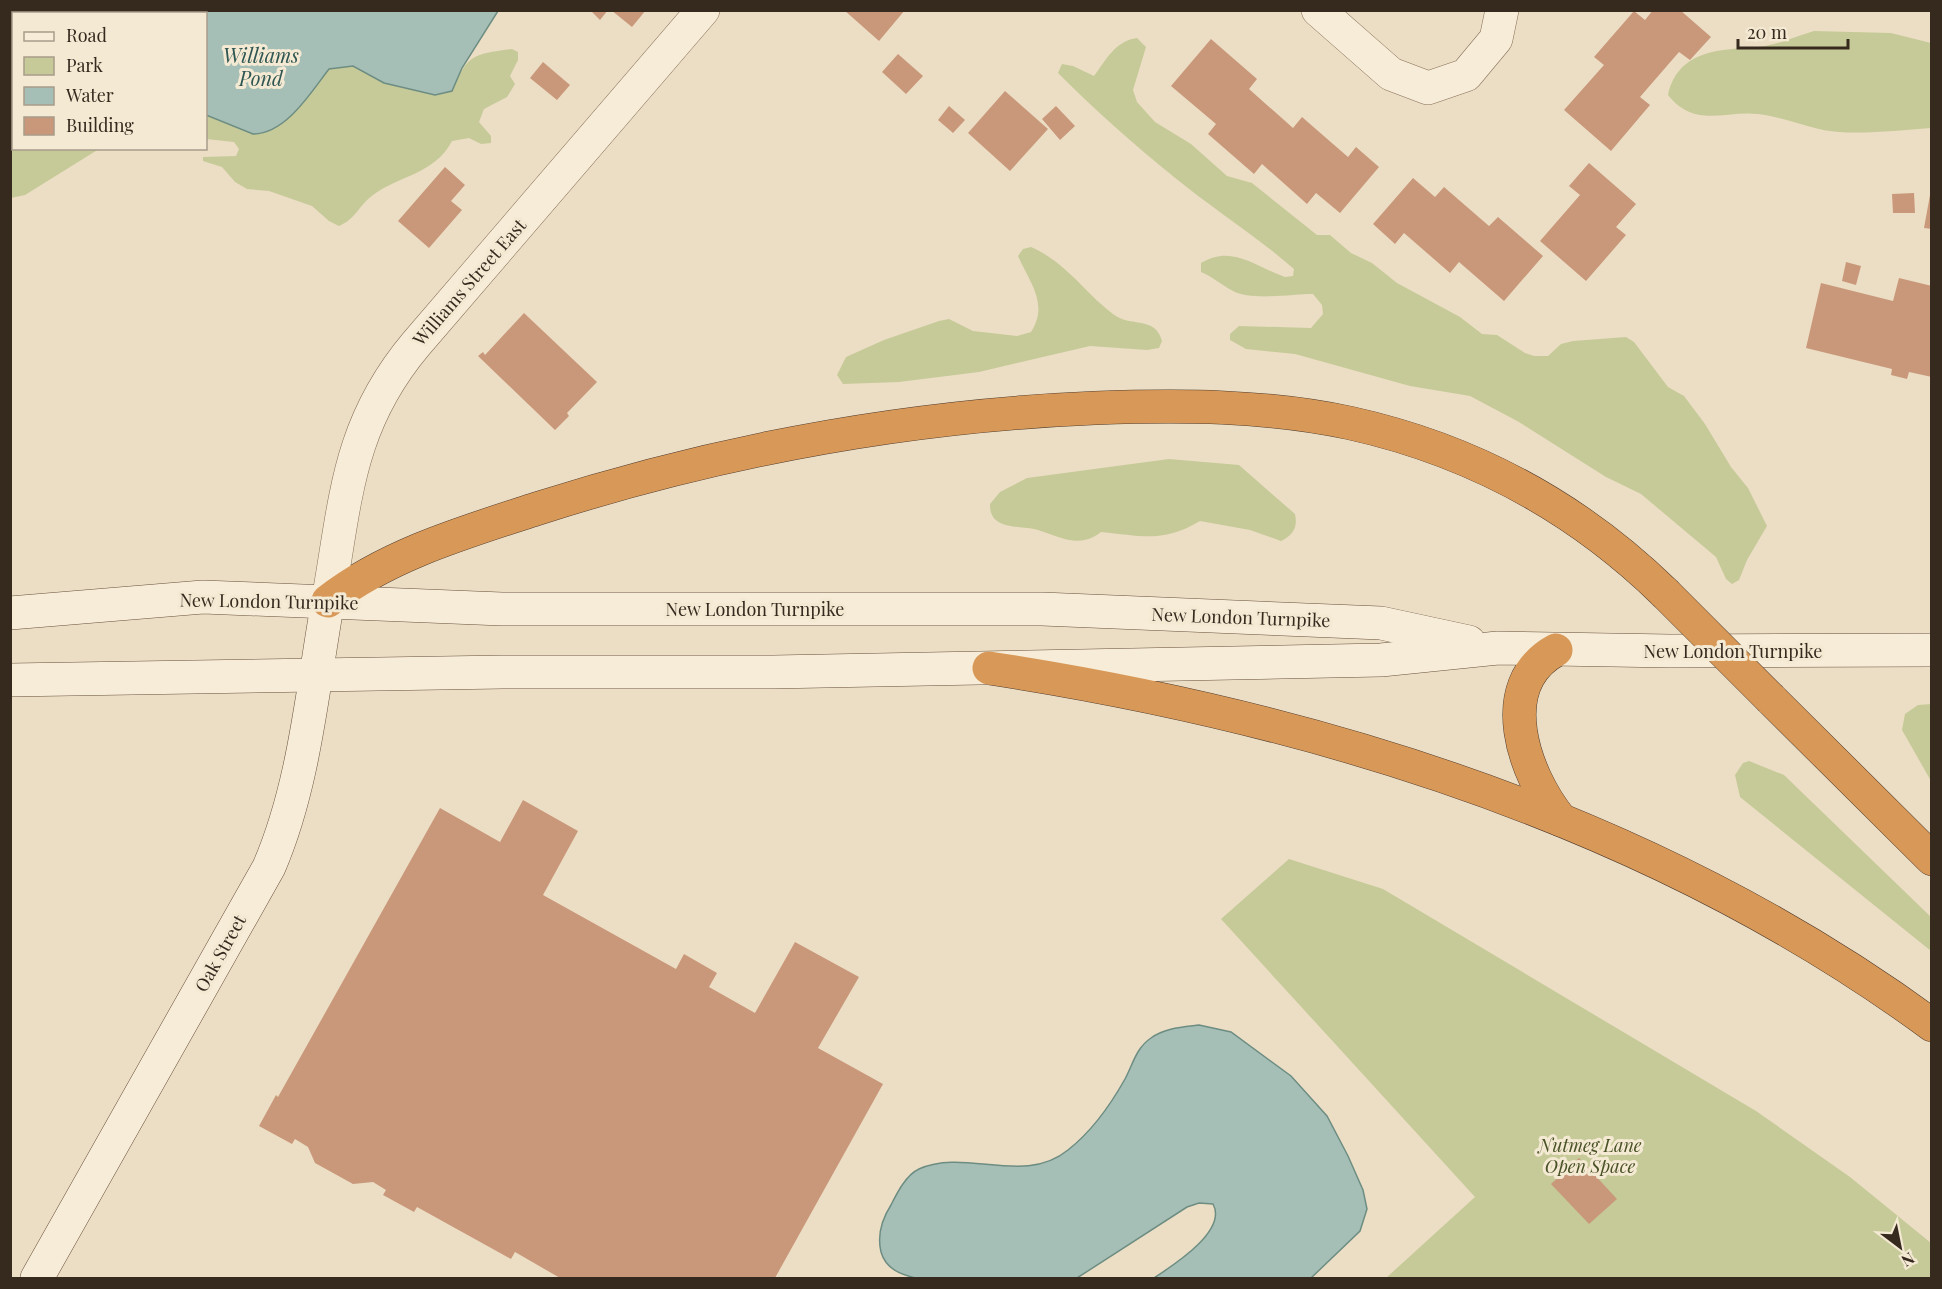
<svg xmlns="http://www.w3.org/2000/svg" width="1942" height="1289" font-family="'Playfair Display',serif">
	<rect width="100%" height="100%" fill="#ecdec4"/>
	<g fill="#c6ca98">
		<path d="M11,11H152L148,14H14V126L11,128Z"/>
		<path d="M1814,31L1891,33L1931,43V128C1901,130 1869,134 1839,132C1814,131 1785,117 1758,114C1725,110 1695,129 1668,95C1679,48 1722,50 1759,47C1777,45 1797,36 1814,31Z"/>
		<path d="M1137,38L1146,47L1133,90L1137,102L1155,122L1191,144L1227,176L1252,183L1317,235H1330L1351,253L1372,263L1397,283L1460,317L1482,334L1497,335L1525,353L1534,356H1548L1561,344L1573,341L1626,337L1634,342L1668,387L1684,396L1705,424L1731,467L1748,488L1767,526L1747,560L1739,580L1732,584L1726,579L1716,557L1641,494L1606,477L1519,422L1470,396L1410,386L1295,354L1246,349L1230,340V334L1239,326L1311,328L1323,314L1322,305L1313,294C1292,294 1251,301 1233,291C1222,285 1213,277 1201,272V263C1232,244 1256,267 1285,277L1293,276L1294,269C1256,236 1213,209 1174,177C1133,144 1095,110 1058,73L1062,64L1073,66L1094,76C1106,60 1115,41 1137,38Z"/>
		<path d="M512,49L518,52V60L510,76L515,84L507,97L484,109L479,122L491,136V143L481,144L469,138L452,141C435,174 400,175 373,195C359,205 356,219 339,226L329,221L312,206L269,191L247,189L235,182L222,167L203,161V157L236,156L239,149L234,142L206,139V115L253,134L312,91L329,69L352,66L384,83L452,91C467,54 474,54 512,49Z"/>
		<path d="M13,140L14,148L99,149L25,195L11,198L10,141Z"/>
		<path d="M1031,247C1067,263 1084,292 1113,314C1130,328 1155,315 1162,341L1159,348L1147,350L1090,346L979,372L899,382L843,384L837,375L846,357L884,340L939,321L949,319L973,331L1017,336L1031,332C1049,304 1030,283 1018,256L1023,249Z"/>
		<path d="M1169,459L1239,465L1295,514C1298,528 1293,535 1281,541L1250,530L1200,521C1163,543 1143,536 1101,532C1080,549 1060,537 1038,530C1020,525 989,531 990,504L1000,492L1027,478Z"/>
		<path d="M1931,704H1932L1931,781L1902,730L1905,714L1918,705Z"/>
		<path d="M1749,761L1784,775L1931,917V951L1740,797L1735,775L1743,763Z"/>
		<path d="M1289,859L1383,889L1756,1111L1850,1177L1931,1243V1278H1386L1475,1197L1221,919Z"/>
	</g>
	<g fill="#a6bfb6" stroke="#6d8d83" stroke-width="1.5">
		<path d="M152,10H498V11L462,68L452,91L435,95L384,83L353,66L329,69C311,92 286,134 253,134L206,115V14L148,13Z"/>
		<path d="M1199,1025L1231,1032L1291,1076L1327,1116L1348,1156L1363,1190L1367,1209L1360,1231L1311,1278H1154C1172,1266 1228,1231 1213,1204L1199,1203L1187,1207L1077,1278H915C900,1274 886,1269 881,1252C877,1235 882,1219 891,1205C897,1193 906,1175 919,1169C966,1148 1024,1186 1068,1150C1091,1132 1111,1104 1125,1079C1133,1064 1136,1048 1151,1038C1164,1028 1183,1027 1199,1025Z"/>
	</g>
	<g fill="#c9987b">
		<path d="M590,10H608L600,20Z"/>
		<path d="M611,10H646L632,27Z"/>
		<path d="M844,10H905L879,41Z"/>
		<path d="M1653,10H1680L1711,37L1690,60L1679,52L1640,97L1650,105L1611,151L1564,110L1604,65L1594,57L1634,11L1645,20Z"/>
		<path d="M1211,39L1257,79L1249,89L1293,128L1302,117L1348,157L1356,147L1379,167L1340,213L1316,193L1307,204L1262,164L1254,174L1208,134L1216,124L1171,86Z"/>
		<path d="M898,54L923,76L906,94L882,72Z"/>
		<path d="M543,62L570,85L557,100L530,78Z"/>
		<path d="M1005,91L1048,129L1010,171L968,133Z"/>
		<path d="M949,106L965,120L953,133L938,120Z"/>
		<path d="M1056,106L1075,126L1060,140L1042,119Z"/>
		<path d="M1589,163L1636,204L1616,227L1626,235L1586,281L1540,241L1580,195L1569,186Z"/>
		<path d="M445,167L465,185L451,201L462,210L429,248L398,221Z"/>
		<path d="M1413,178L1435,197L1444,187L1489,226L1498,217L1543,256L1504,301L1459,262L1450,273L1404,233L1395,244L1373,224Z"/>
		<path d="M1914,193L1915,213H1893L1892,194Z"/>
		<path d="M1930,195L1932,196V229L1924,228Z"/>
		<path d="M1846,262L1861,266L1856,285L1842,281Z"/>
		<path d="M1899,278L1932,286V377L1909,372L1907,379L1891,375L1892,369L1806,348L1821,283L1893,301Z"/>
		<path d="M524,313L597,382L567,413L569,416L555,430L478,356L483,352L485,355Z"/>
		<path d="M523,800L578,831L543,895L676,969L684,954L717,973L709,987L755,1013L795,942L859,977L818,1048L883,1084L775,1278H560L515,1252L511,1259L417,1207L414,1212L383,1195L386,1190L373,1182L353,1184L315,1163L308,1147L295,1139L292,1144L259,1126L276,1095L278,1097L440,808L500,842Z"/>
		<path d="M1579,1158L1617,1199L1589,1224L1551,1184Z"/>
	</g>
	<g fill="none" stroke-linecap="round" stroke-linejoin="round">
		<g stroke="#86705b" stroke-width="34">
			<g id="street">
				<path d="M1318,10L1391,74L1428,88L1466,75L1496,39L1502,10"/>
				<path d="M328,601C346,500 347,426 416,344L703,10"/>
			</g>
		</g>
		<g stroke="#68513e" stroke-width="34">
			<g id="secondary">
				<path d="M10,613L203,597L502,609H1042L1381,623L1469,642"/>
				<path d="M10,680L503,672H773L1381,660L1498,648L1670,651L1932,650"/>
				<path d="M37,1278L269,867C305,783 312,690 328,601"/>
			</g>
		</g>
		<g stroke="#543e2f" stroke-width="34">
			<g id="highway">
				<path d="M328,601C387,555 465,532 536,509C717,451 905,416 1095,408C1180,405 1266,405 1350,423C1472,450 1576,506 1665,593"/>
				<path d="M1556,650C1492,685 1524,775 1561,820"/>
				<path d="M989,668C1323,719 1657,823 1932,1025"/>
				<path d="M1771,699L1932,859"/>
			</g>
		</g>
		<use href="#street" stroke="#f7ecd7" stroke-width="33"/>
		<use href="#secondary" stroke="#f7ecd7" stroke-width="33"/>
		<use href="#highway" stroke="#d89958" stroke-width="33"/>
		<g stroke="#543e2f" stroke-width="34" stroke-linecap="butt">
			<path id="highway-bridge" d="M1665,593L1771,699"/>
		</g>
		<use href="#highway-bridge" stroke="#d89958" stroke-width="33"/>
	</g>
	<g text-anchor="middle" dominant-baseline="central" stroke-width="6" stroke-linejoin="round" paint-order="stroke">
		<g font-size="18" fill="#36291e" stroke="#f4e9d3">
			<text transform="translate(469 282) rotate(-49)">Williams Street East</text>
			<text transform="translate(269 601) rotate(1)">New London Turnpike</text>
			<text x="755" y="609">New London Turnpike</text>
			<text transform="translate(1241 617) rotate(2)">New London Turnpike</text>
			<text x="1733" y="651">New London Turnpike</text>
			<text transform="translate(220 953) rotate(-61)">Oak Street</text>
		</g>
		<g font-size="18" font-style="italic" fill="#495226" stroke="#f4e9d3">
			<text x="1590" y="1145">Nutmeg Lane<tspan x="1590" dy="21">Open Space</tspan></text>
		</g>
		<g font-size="20" font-style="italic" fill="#2e5551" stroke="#f4e9d3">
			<text x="261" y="54">Williams<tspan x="261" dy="23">Pond</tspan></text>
		</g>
	</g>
	<rect width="1942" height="1289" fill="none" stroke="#36291e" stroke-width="24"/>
	<rect x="12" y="12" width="195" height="138" fill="#f4e9d3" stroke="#a89c8b" stroke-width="1.5"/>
	<rect x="24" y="32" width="30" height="9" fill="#f7ecd7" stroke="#a89c8b" stroke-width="1.5"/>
	<text x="66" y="42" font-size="18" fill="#36291e">Road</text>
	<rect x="24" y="57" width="30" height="18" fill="#c6ca98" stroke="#a89c8b" stroke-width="1.5"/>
	<text x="66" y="72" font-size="18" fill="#36291e">Park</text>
	<rect x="24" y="87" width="30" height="18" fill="#a6bfb6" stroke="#a89c8b" stroke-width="1.5"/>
	<text x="66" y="102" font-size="18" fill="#36291e">Water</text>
	<rect x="24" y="117" width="30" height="18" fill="#c9987b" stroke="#a89c8b" stroke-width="1.5"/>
	<text x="66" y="132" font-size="18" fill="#36291e">Building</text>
	<g transform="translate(1900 1247) rotate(148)" stroke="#f4e9d3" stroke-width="4.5" paint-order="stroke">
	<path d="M0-4.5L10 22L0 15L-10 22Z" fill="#36291e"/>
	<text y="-9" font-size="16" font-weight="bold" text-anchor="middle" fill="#36291e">N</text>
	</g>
	<path d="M1738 39v9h110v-9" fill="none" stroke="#36291e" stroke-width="3"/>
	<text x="1747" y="39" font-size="18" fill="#36291e" stroke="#f4e9d3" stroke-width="4.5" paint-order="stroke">20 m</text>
</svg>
